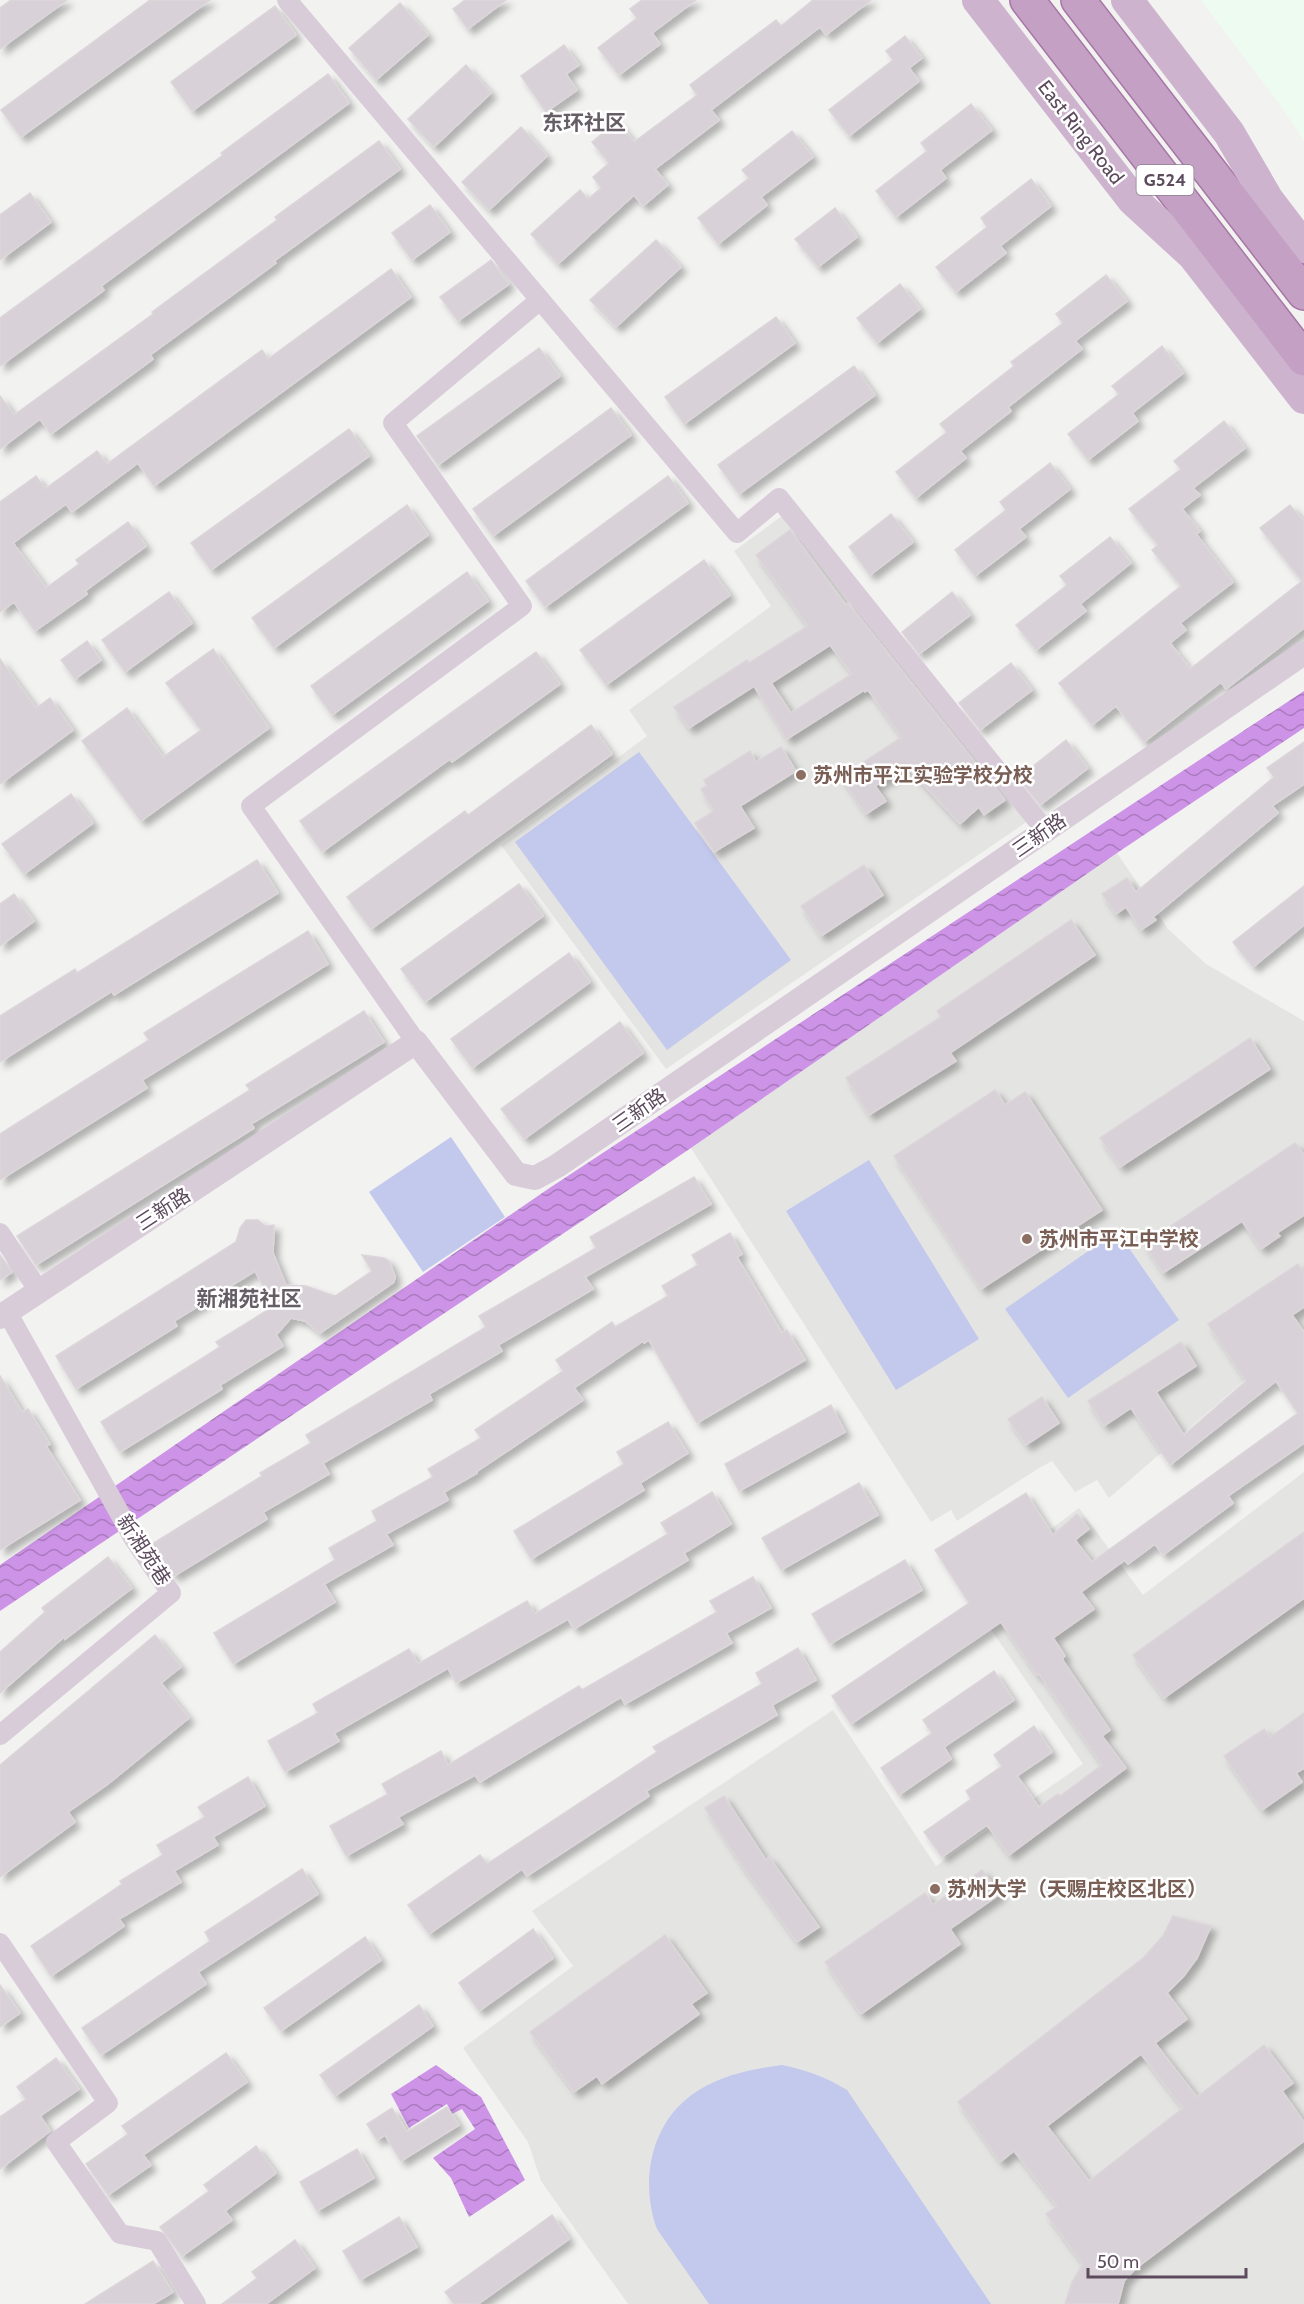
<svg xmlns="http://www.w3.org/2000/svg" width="1304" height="2304" font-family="Cabin,'Noto Sans SC',sans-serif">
	<defs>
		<pattern id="water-waves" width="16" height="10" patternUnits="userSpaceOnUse" patternTransform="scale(1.5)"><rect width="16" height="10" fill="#cd93e7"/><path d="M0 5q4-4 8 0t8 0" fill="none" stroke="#aa7abe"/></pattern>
		<filter id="shadow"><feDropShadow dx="5.5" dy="5.5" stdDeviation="3" flood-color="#0004"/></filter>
	</defs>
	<rect width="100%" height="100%" fill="#f2f3f1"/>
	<path fill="#edfbf0" d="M1201,0H1304V140L1278,102Z"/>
	<g fill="#e4e4e2">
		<path d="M793,508L1038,814L666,1069L501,845L647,736L629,710L771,606L734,551Z"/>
		<path d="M1117,853L1168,929L1206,964L1304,1021V1329L1109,1498L1097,1480L1075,1492L1052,1461L1039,1468L957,1521L951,1510L931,1522L691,1148Z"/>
		<path d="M1304,1472V2304H628L541,2181L528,2142L463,2048L573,1966L532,1911L833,1710L936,1866L1083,1764L966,1593L1079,1508L1143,1595Z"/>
	</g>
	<g fill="#c3c8ed">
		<path d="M639,752L791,960L667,1050L515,842Z"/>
		<path d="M451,1137L505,1217L423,1272L369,1192Z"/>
		<path d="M869,1160L979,1339L896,1390L786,1211Z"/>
		<path d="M1117,1231L1179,1320L1068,1398L1005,1309Z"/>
		<path d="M782,2065C806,2070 826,2077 847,2090L991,2304H709L657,2229C639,2180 651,2119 699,2090C725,2074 753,2069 782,2065Z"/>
	</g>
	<g fill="url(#water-waves)">
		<path d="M1304,691V728L1117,853L691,1148L0,1611V1565L548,1189Z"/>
		<path d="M436,2065L481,2097L525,2180L469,2217L451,2178L433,2158L475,2129L462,2109L452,2114L447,2104L409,2128L391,2094Z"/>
	</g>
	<g fill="#d8d1d7" stroke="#dcd5da" stroke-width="1.5" fill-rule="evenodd" filter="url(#shadow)">
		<path d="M11,0H67L0,49V8Z"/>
		<path d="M150,0H210L21,137L1,110Z"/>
		<path d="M465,0H506L468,29L453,9Z"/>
		<path d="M642,0H696L652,33L660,44L619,75L598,48L637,18L630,9Z"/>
		<path d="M813,0H871L826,35L820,27L711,110L719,120L655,169L668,185L643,206L634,195L558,264L531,234L580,190L588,199L601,188L593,177L609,163L592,142L617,121L634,142L697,95L690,85L776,20L781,26Z"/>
		<path d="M400,3L428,35L376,80L349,48Z"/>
		<path d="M275,6L296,35L192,111L171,82Z"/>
		<path d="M905,36L922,58L909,68L919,81L849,136L829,110L893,60L886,51Z"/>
		<path d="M564,45L579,65L566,74L577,90L546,112L521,76Z"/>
		<path d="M466,65L491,93L434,147L408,119Z"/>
		<path d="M328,74L349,103L101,286L104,290L0,366V318L223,155L221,153Z"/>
		<path d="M971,104L992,130L940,170L946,178L896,217L876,191L927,151L921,143Z"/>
		<path d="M521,127L547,156L489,210L462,182Z"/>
		<path d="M792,131L813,157L761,197L767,205L718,244L698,218L749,178L742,170Z"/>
		<path d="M379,141L400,169L274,261L276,263L150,355L153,359L51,434L40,419L0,449V396L14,415L153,314L152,312L277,220L275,217Z"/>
		<path d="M1031,179L1051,206L1000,246L1006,253L956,292L936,267L987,227L981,218Z"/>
		<path d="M30,193L51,222L0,260V215Z"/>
		<path d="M430,205L450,232L412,260L392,233Z"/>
		<path d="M835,208L857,237L818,267L795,239Z"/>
		<path d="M656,240L681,267L616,327L590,300Z"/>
		<path d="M491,260L509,284L458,321L440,297Z"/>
		<path d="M391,269L411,297L154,486L138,463L72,512L66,504L13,543L46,588L79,564L76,560L128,522L146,546L85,591L87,594L35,631L14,602L0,612V502L36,476L45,489L97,451L107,464L262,350L268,359Z"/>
		<path d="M1106,275L1127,301L1075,341L1082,349L1008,407L1011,411L960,451L966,458L916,498L896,472L947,432L940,424L1014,366L1011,362L1063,323L1056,314Z"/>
		<path d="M900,284L920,309L877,343L857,318Z"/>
		<path d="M776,317L795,343L684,424L665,397Z"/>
		<path d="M1162,346L1183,373L1132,413L1138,421L1088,460L1068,434L1119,394L1112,386Z"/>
		<path d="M539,348L560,376L438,465L417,436Z"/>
		<path d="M854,366L875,395L739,494L718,465Z"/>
		<path d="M611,408L631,435L493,536L473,509Z"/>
		<path d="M1224,421L1245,448L1193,488L1200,495L1182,509L1200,531L1196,534L1233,582L1180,623L1186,630L1170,643L1190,669L1302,581L1260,528L1290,505L1304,522V628L1226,689L1221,682L1144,742L1116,706L1092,725L1059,683L1181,586L1152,550L1158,545L1129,509L1181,469L1174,461Z"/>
		<path d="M349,429L369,456L211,570L191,543Z"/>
		<path d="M1050,463L1070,489L1019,529L1026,537L975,576L955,550L1006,510L1000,502Z"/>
		<path d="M668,476L688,503L545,607L526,581Z"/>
		<path d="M407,505L428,535L274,648L252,618Z"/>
		<path d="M891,514L913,542L870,575L849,547Z"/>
		<path d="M790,530L846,605L848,603L1005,800L984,815L979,807L960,824L906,766L875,786L886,801L866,814L841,777L902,737L868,690L865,692L864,690L787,739L754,686L689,728L674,707L747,660L749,663L808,626L756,555ZM830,645L852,674L791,713L771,683Z"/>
		<path d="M1110,537L1131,563L1080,604L1086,611L1036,650L1016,625L1067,585L1060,576Z"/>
		<path d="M704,560L730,595L606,685L580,650Z"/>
		<path d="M467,572L488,601L332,715L311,686Z"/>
		<path d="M169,592L192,623L125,672L102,640Z"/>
		<path d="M952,592L970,615L919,654L902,632Z"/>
		<path d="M87,641L101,660L75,679L61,660Z"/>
		<path d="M213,649L269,728L141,821L82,741L127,708L163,757L201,730L166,683Z"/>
		<path d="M536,652L560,684L452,762L450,759L322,852L300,821Z"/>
		<path d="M0,659L36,708L50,698L73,730L0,784Z"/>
		<path d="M1011,663L1032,690L980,730L959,703Z"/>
		<path d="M591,725L612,754L371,929L347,897L465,811L468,815Z"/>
		<path d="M1066,740L1088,768L1040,805L1018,778Z"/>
		<path d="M1304,742V784L1272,806L1278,813L1153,917L1156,920L1141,930L1126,907L1116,914L1102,894L1127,878L1136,892L1274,777L1267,768Z"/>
		<path d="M781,747L796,771L740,806L754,828L714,852L695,823L714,811L701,789L707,786L704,780L750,751L756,762Z"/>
		<path d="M71,794L93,823L24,874L2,844Z"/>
		<path d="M257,860L278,893L114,995L112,991L0,1062V1016L75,969L77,973Z"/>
		<path d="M864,865L883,895L821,936L801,906Z"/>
		<path d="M519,884L543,916L425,1002L401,969Z"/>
		<path d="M1304,886V925L1253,967L1233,942Z"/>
		<path d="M14,894L34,921L0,946V904Z"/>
		<path d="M1071,920L1095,955L950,1053L956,1061L869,1115L846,1078L941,1017L937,1011Z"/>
		<path d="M308,931L328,964L142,1080L147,1088L0,1180V1134L149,1040L144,1033Z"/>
		<path d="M569,953L590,982L472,1068L451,1039Z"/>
		<path d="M364,1011L384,1042L251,1124L254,1128L36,1265L17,1236L250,1090L246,1085Z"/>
		<path d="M620,1022L643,1053L524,1139L501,1109Z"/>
		<path d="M1250,1038L1270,1069L1120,1167L1100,1138Z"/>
		<path d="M995,1090L1005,1105L1025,1092L1102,1210L981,1289L894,1156Z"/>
		<path d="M1295,1143L1304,1155V1215L1277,1233L1280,1236L1261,1249L1242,1221L1163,1273L1144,1244Z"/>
		<path d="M694,1177L711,1204L585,1277L593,1289L498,1345L502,1351L429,1394L432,1400L323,1463L329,1474L263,1512L267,1519L174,1576L152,1544L262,1476L260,1473L311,1443L306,1435L486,1327L479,1316L596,1248L590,1237Z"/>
		<path d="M246,1220H258L265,1226L274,1225L273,1253L286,1285L306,1286L335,1296L372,1271L362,1255L384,1258L389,1261L395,1276L394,1282L320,1333L305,1321L291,1318L276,1335L283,1346L220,1385L222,1389L120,1452L101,1422L220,1347L216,1342L274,1306L255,1271L174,1321L177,1326L76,1389L56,1356L236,1242L240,1228Z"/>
		<path d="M730,1233L742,1254L737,1257L782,1333L787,1330L805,1360L697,1423L649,1340L644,1343L643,1341L574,1388L583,1400L476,1472L477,1473L444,1492L448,1500L386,1534L393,1545L324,1584L335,1602L233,1664L214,1633L335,1560L329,1548L377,1521L372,1511L433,1477L428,1469L481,1438L475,1430L563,1371L556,1360L612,1322L615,1327L668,1296L662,1286L698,1265L692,1255Z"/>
		<path d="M0,1255L12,1272L0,1280Z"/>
		<path d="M1298,1264L1304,1273V1307L1292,1315L1304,1332V1443L1228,1496L1233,1503L1163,1555L1155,1544L1128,1564L1125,1560L1081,1592L1094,1609L1053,1638L1065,1656L1062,1659L1110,1730L1102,1736L1126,1768L1009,1855L987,1825L942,1857L924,1832L971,1799L966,1791L1002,1766L994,1755L1034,1726L1052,1752L1017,1776L1039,1807L1058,1794L1060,1796L1102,1765L1039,1674L1037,1675L1001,1622L851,1724L832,1696L969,1603L935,1550L1026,1493L1053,1535L1077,1514L1089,1529L1075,1540L1092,1562L1298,1413L1276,1381L1170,1465L1131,1408L1104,1426L1088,1401L1181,1342L1196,1366L1156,1392L1184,1435L1246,1381L1208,1324Z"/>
		<path d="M0,1376L22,1412L28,1409L50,1444L46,1446L80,1500L0,1550Z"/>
		<path d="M1042,1397L1059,1423L1026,1445L1008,1419Z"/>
		<path d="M831,1405L845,1432L739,1491L725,1464Z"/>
		<path d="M668,1422L688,1453L640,1483L644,1490L531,1559L514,1531L624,1464L617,1452Z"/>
		<path d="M859,1483L878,1515L781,1570L762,1538Z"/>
		<path d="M712,1492L731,1524L684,1553L688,1560L574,1629L568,1619L456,1683L448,1668L334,1733L339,1741L285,1772L268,1741L318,1713L313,1704L409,1649L418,1664L527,1601L535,1614L668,1534L661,1523Z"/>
		<path d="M1304,1532V1598L1164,1698L1133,1655Z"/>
		<path d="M108,1557L132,1588L65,1639L64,1637L0,1693V1652L45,1612L42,1608Z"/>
		<path d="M905,1560L922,1590L830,1644L812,1614Z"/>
		<path d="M753,1577L771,1608L726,1633L732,1643L625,1704L621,1697L480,1782L475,1775L398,1817L403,1824L346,1856L330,1826L388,1794L382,1784L441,1751L448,1765L579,1686L582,1690L717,1612L710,1601Z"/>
		<path d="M155,1635L181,1667L161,1683L189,1718L108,1784L68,1812L75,1822L0,1877V1765Z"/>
		<path d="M798,1648L816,1680L772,1705L777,1715L646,1791L649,1796L527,1876L522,1869L429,1934L408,1905L480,1855L487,1864L657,1752L653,1747L762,1684L756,1673Z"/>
		<path d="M994,1671L1014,1700L944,1747L951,1759L899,1795L881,1768L932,1733L923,1720Z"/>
		<path d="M1304,1713V1768L1296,1773L1302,1782L1262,1810L1224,1756L1264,1729L1270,1737Z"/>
		<path d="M248,1777L265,1806L213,1837L218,1845L174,1871L181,1882L119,1919L124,1926L51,1976L31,1946L122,1884L120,1881L163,1855L157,1845L205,1817L198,1807Z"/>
		<path d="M724,1796L766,1860L769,1857L819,1927L797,1942L741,1864L705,1808Z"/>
		<path d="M302,1869L318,1894L198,1972L206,1984L101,2055L82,2028L210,1941L205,1932Z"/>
		<path d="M982,1870L1000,1894L950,1929L960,1944L861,2014L825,1962L925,1893L933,1905Z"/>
		<path d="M1173,1916L1211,1926L1197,1958L1183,1977L1167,1993L1187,2019L1155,2043L1197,2097L1264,2045L1293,2083L1282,2091L1304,2122V2141L1135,2269L1124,2281L1118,2304H1065L1072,2282L1083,2264L1046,2214L1057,2206L1014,2151L1000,2162L958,2102L1143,1958L1163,1936ZM1141,2054L1183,2108L1089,2181L1047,2126Z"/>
		<path d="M533,1929L553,1958L479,2011L459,1983Z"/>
		<path d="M665,1935L707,1993L691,2004L699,2014L602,2084L597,2076L574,2092L530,2032Z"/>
		<path d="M365,1937L381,1960L281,2031L264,2008Z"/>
		<path d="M0,1985L20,2013L0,2027Z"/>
		<path d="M419,2005L433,2026L335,2096L320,2075Z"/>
		<path d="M226,2053L247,2082L143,2155L151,2165L108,2195L86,2164L128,2134L122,2126Z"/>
		<path d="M56,2058L79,2089L40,2116L50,2131L0,2169V2117L26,2099L17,2087Z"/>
		<path d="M447,2107L459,2125L401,2161L385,2135L377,2140L367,2124L392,2108L407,2132Z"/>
		<path d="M256,2146L276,2173L225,2211L232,2220L182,2256L160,2227L209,2191L204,2185Z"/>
		<path d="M357,2149L374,2178L317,2211L300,2182Z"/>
		<path d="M552,2215L569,2239L478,2304H454L445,2292Z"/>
		<path d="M399,2217L417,2247L360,2280L343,2251Z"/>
		<path d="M295,2240L315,2268L266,2304H222L257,2278L252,2272Z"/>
		<path d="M153,2261L173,2292L153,2304H85Z"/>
	</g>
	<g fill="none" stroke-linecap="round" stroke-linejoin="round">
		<g stroke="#a877a7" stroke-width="36">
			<g id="trunk">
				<path d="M1027,0L1304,359"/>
				<path d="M1078,0L1304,293"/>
			</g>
		</g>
		<g stroke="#d9ccd9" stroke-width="20">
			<path d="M287,0L737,533L779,498L1045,830"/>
			<path d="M416,1042L251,806L522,606L393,423L540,300"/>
			<path d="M0,1233L39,1291"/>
			<path d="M0,1735L171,1593L134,1539L7,1312"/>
			<path d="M0,1943L108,2103L56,2142L120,2234L157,2241L196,2304"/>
		</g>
		<path stroke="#d9ccd9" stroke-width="24" d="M0,1317L416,1042L516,1174L535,1178L557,1166L1304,653"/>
		<g stroke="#cdb3cd" stroke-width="32">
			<path d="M978,0L1133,200L1193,255L1304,398"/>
			<path d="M1127,0L1229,133L1268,200L1304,247"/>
		</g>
		<use href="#trunk" stroke="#c4a0c4" stroke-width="33"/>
	</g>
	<g fill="#8d6e63" stroke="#fff" stroke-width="2">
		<circle cx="801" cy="775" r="6"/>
		<circle cx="1027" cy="1239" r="6"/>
		<circle cx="935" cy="1889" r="6"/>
	</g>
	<g text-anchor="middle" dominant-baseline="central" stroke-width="5" stroke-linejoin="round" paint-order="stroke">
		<rect fill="#fff" stroke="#8d808e" stroke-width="1.5" x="1136.5" y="165" width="57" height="30" rx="4.5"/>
		<g font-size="18" font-weight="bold" fill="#5c4a5d">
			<text x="1165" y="180">G524</text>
		</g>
		<g font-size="20" fill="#5c4a5d" stroke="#fff">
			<text transform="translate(1081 132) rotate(52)">East Ring Road</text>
			<text transform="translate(1039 835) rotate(-35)">三新路</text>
			<text transform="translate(639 1110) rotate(-35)">三新路</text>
			<text transform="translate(163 1209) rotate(-33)">三新路</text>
			<text transform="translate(144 1550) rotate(57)">新湘苑巷</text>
		</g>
		<g font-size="20" font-weight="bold" fill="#785e54" stroke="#fff" text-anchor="start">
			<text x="813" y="775">苏州市平江实验学校分校</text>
			<text x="1039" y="1239">苏州市平江中学校</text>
			<text x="947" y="1889">苏州大学（天赐庄校区北区）</text>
		</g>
		<g font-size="21" font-weight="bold" fill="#655e65" stroke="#fff">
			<text x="584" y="122">东环社区</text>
			<text x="249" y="1298">新湘苑社区</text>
		</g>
	</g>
	<path d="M1088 2268v9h158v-9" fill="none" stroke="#5c4a5d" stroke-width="3"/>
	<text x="1097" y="2268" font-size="18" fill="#5c4a5d" stroke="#ffffff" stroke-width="4.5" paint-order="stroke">50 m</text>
</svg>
